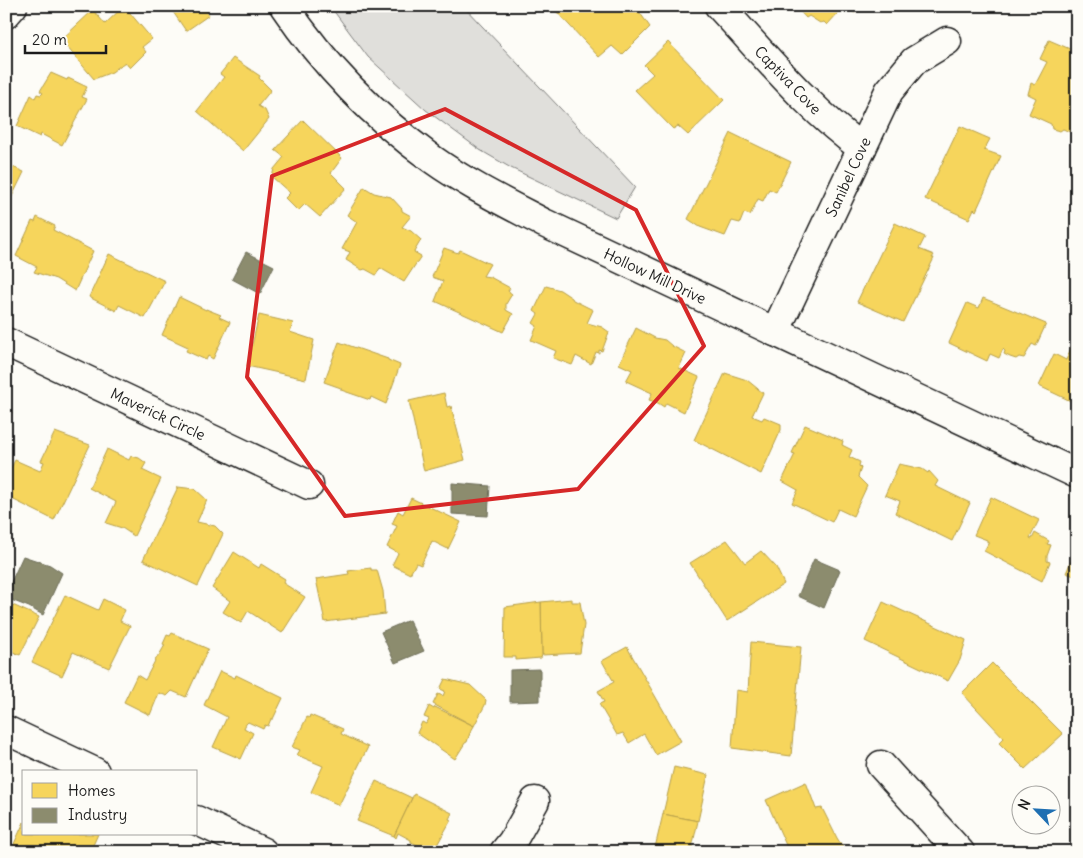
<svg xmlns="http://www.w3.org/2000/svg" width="1083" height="858" font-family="Delius,sans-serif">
	<rect width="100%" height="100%" fill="#fdfcf7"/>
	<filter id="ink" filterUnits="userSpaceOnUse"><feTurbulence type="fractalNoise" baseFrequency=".02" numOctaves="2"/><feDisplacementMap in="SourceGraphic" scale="10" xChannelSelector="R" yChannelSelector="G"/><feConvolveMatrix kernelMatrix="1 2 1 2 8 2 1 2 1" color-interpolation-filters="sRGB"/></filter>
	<g filter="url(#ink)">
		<path fill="#e0dfdb" stroke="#7e7e7c" d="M330,6H463L635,187L616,218L511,168L480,150L426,110L368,57Z"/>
		<g fill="#f6d55c" stroke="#b59e49">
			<path d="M124,6L152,39L142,47L146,52L130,68L125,62L112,72L94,79L61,40L93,10L105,24Z"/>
			<path d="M169,6H211L206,10L209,15L186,31Z"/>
			<path d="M559,6H635L650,27L622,55L612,46L599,57L555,10Z"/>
			<path d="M795,6H862L855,13L846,9L843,12L839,9L838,13L827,25L824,22L820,23L809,16L806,18Z"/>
			<path d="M1049,40L1077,52V135L1063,129L1060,131L1052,129L1051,124L1029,114L1036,98L1028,94L1031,83L1035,85L1047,62L1040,59Z"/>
			<path d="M668,42L724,100L688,135L678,126L673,129L635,90L653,74L644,65Z"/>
			<path d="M233,58L260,76L259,78L271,90L258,106L265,110L269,119L243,151L197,111L224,77L220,74Z"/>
			<path d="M51,73L67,80L68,78L87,87L82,97L87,99L62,145L41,134L40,137L17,126L31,95L35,98L37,94L41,95L43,93L40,91Z"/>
			<path d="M303,120L342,158L331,173L346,188L320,217L305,204L298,211L285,198L290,193L272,177L274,169L284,157L275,150Z"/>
			<path d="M960,126L990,139L984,150L1001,156L976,211L974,209L969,219L925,199Z"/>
			<path d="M731,133L791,162L776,192L769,189L763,201L758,199L750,215L744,213L740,223L732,221L725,236L700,227L688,219Z"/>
			<path d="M6,164L24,172L6,209Z"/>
			<path d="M364,187L374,193L391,197L402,209V211L411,216L402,227L411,231L421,240L414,252L421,256L404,282L380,268L376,275L365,269L362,270L346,260L350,252L342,249L357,222L347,215Z"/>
			<path d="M37,217L55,226L53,230L93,251L75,291L56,279L34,272L37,267L16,256L32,221L35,222Z"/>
			<path d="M895,223L925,237L919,249L934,255L932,258H934L903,322L857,302Z"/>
			<path d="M444,248L458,253L460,250L490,264L483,276L490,277L510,288L508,291L512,294L506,304V310L513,314L503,332L435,301L443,281L432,277Z"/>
			<path d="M109,254L165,281L145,318L119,305L116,311L89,297Z"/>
			<path d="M546,286L560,290L572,298L573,300L593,310L587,323L602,327L609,332L602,351L599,350V353L596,352L591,364L576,356L572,365L553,358L556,351L531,340L537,326L533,323L538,314L534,311Z"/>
			<path d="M179,297L206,310V309L221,315L219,317L230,322L213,359L208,356L206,360L186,351L188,347L162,335Z"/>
			<path d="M983,298L1046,324L1036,346L1032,344L1024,358L1019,357L1016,359L1010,357L1004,354L1005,351L1003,349L999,358L990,354L987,361L949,343L967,303L979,308Z"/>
			<path d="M259,315L293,323L290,332L314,340L306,379L247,366Z"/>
			<path d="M636,328L655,338L665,340L672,346L686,353L679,368L699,377L684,412L666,403L664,407L658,403L649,400L652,393L626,381L632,370L619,364Z"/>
			<path d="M339,342L388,359V360L400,365L386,404L371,397L370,400L341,390V388L324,382Z"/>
			<path d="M1072,346L1077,348V404L1039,386L1054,354L1066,360Z"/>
			<path d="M725,373L747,380L763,393L752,416L762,420L764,417L781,424V430L761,474L694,440Z"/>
			<path d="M444,393L447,407L451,406L465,460L424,471L409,401Z"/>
			<path d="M6,408L12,412L6,423Z"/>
			<path d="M805,425L843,441L842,445L852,450L849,457L860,462L859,466L861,468L858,477L867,486L853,516L838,509L832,522L792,503L798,490L782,481L795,454L792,453Z"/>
			<path d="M55,432L90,445L54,520L6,496V478L15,460L40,471L44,462L41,461Z"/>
			<path d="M107,449L129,460L131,456L139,458L146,463L142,470L161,479L134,536L122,528L106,523L116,502L89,488Z"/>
			<path d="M899,464L922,469L928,473L929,471L938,481L935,486L970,503L952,541L895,513L900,501L885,495Z"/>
			<path d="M178,487L195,489L207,500L197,522L215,526L223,534L198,586L143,560Z"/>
			<path d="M991,497L1039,520L1030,538L1032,539L1035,533L1049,541L1047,544L1051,545L1047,556V561L1050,562L1042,581L984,551L989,542H987V540L974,535Z"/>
			<path d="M411,498L461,522L448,549L432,541L421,565L416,563L410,574L392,565L398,553L387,547L397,526L392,524L398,511L403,514Z"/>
			<path d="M727,540L745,563L761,551L776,567L784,584L727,621L690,563Z"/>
			<path d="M1077,547V577L1066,573Z"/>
			<path d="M234,552L259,568L261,564L285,579L283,583L305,597L282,633L248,611L241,623L223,612L230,601L212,588Z"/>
			<path d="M371,568V570H377L383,591L385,614L325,622L316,579L349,574L348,571Z"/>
			<path d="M65,595L98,610L103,599L125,610L120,621L130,626L109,668L73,652L62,676L32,662Z"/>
			<path d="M572,599V602H580L584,625L580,653L542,655L541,602Z"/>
			<path d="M6,602L39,617L20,655L6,649Z"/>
			<path d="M541,602L542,655L541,658L516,660V657H504L505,607Z"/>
			<path d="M883,602L966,640L960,660L948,681L865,641Z"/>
			<path d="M172,633L208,649L186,697L172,691L167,696L159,693L150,715L124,702L137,675L145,680L157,657H158L165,645L163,644L167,635L170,636Z"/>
			<path d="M751,642L801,647L791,756L732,748L736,690L748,692Z"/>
			<path d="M627,647L681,741L656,755L644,734L629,743L623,733L617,735L599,704L604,702L598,691L614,682L602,661Z"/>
			<path d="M992,663L1063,734L1025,769L999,743L1004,738L962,693Z"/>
			<path d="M220,671L235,678L236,675L283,698L273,719H271L268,726L265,725L263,729L248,722L246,724L244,728L253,733L241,759L213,747L227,717L204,705Z"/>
			<path d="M445,679L470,685L486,700L485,705L474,726L433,704L438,694L443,696L445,691L440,689Z"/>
			<path d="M429,706L434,709L435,707L474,726L470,733L467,742L465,743L455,759L417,733L422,722L426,724L429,719L424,717Z"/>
			<path d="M310,715L343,729L341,734L368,747L339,805L311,792L323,766L297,755L300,750L292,747L307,717L309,718Z"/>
			<path d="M674,767L708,775L698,821L663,814Z"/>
			<path d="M376,781L412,798L394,836L357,821Z"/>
			<path d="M806,782L816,809L822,808L837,838L846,852H789L766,800Z"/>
			<path d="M414,794L452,813L449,819L451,820L433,852L411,842V840L398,833L396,838L394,836Z"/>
			<path d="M663,814L698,821L691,852H654Z"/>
			<path d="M24,822V834H98L90,852H26L13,846Z"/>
		</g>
		<g fill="#8c8c6e" stroke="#6a6a55">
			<path d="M246,252L274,266L260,294L232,279Z"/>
			<path d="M452,483L490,486L488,516L452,514Z"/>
			<path d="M23,556L50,565L62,573L43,615L29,607L6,598V593Z"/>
			<path d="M814,559L840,570L824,608L798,596Z"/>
			<path d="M409,620L424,651L395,663L381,632Z"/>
			<path d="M540,669V701L510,702V670Z"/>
		</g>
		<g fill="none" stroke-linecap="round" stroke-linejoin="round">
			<g stroke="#1c1c1c" stroke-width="31">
				<g id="street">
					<path d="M284,6C323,64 375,118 432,159C467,184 506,203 544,223L1077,474"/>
					<path d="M719,6C765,55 808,109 862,148"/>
					<path d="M6,14L13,6"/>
					<path d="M775,332L889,91L914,61L947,41"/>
					<path d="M6,342L309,485"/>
					<path d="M6,730L95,772"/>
					<path d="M881,765L960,852"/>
					<path d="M196,820L263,852"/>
					<path d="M504,852L512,842L535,801"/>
				</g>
			</g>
			<use href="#street" stroke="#fdfcf7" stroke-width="28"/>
		</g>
	</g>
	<path fill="none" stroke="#d62828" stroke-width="4" stroke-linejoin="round" d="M445,109L636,210L704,346L578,489L345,516L247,377L272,176Z"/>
	<g text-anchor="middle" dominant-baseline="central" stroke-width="5" stroke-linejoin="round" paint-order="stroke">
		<g font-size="15" fill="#1c1c1c" stroke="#fdfcf7">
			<text transform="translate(788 80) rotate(46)">Captiva Cove</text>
			<text transform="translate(848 177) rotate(-65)">Sanibel Cove</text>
			<text transform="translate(655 276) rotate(25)">Hollow Mill Drive</text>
			<text transform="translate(158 414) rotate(25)">Maverick Circle</text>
		</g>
	</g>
	<rect width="1083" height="858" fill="none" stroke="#fdfcf7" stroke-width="25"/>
	<rect x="12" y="12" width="1058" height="833" fill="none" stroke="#1c1c1c" stroke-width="2" filter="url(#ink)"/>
	<rect x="22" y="770" width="175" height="65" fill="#fdfcf7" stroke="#a3a29f"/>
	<rect x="32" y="783" width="25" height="15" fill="#f6d55c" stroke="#a3a29f"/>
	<text x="68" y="796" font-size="15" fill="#1c1c1c">Homes</text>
	<rect x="32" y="808" width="25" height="15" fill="#8c8c6e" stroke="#a3a29f"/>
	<text x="68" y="820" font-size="15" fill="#1c1c1c">Industry</text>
	<g transform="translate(1036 810) rotate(295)"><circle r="24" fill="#fdfcf7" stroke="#a3a29f"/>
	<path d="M0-4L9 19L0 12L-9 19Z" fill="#1f6fb2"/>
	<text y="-8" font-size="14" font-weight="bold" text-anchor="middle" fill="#1c1c1c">N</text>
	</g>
	<path d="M25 45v8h81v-8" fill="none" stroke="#1c1c1c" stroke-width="2.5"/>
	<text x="32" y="45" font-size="15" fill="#1c1c1c" stroke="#fdfcf7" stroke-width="4" paint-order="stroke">20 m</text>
</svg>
